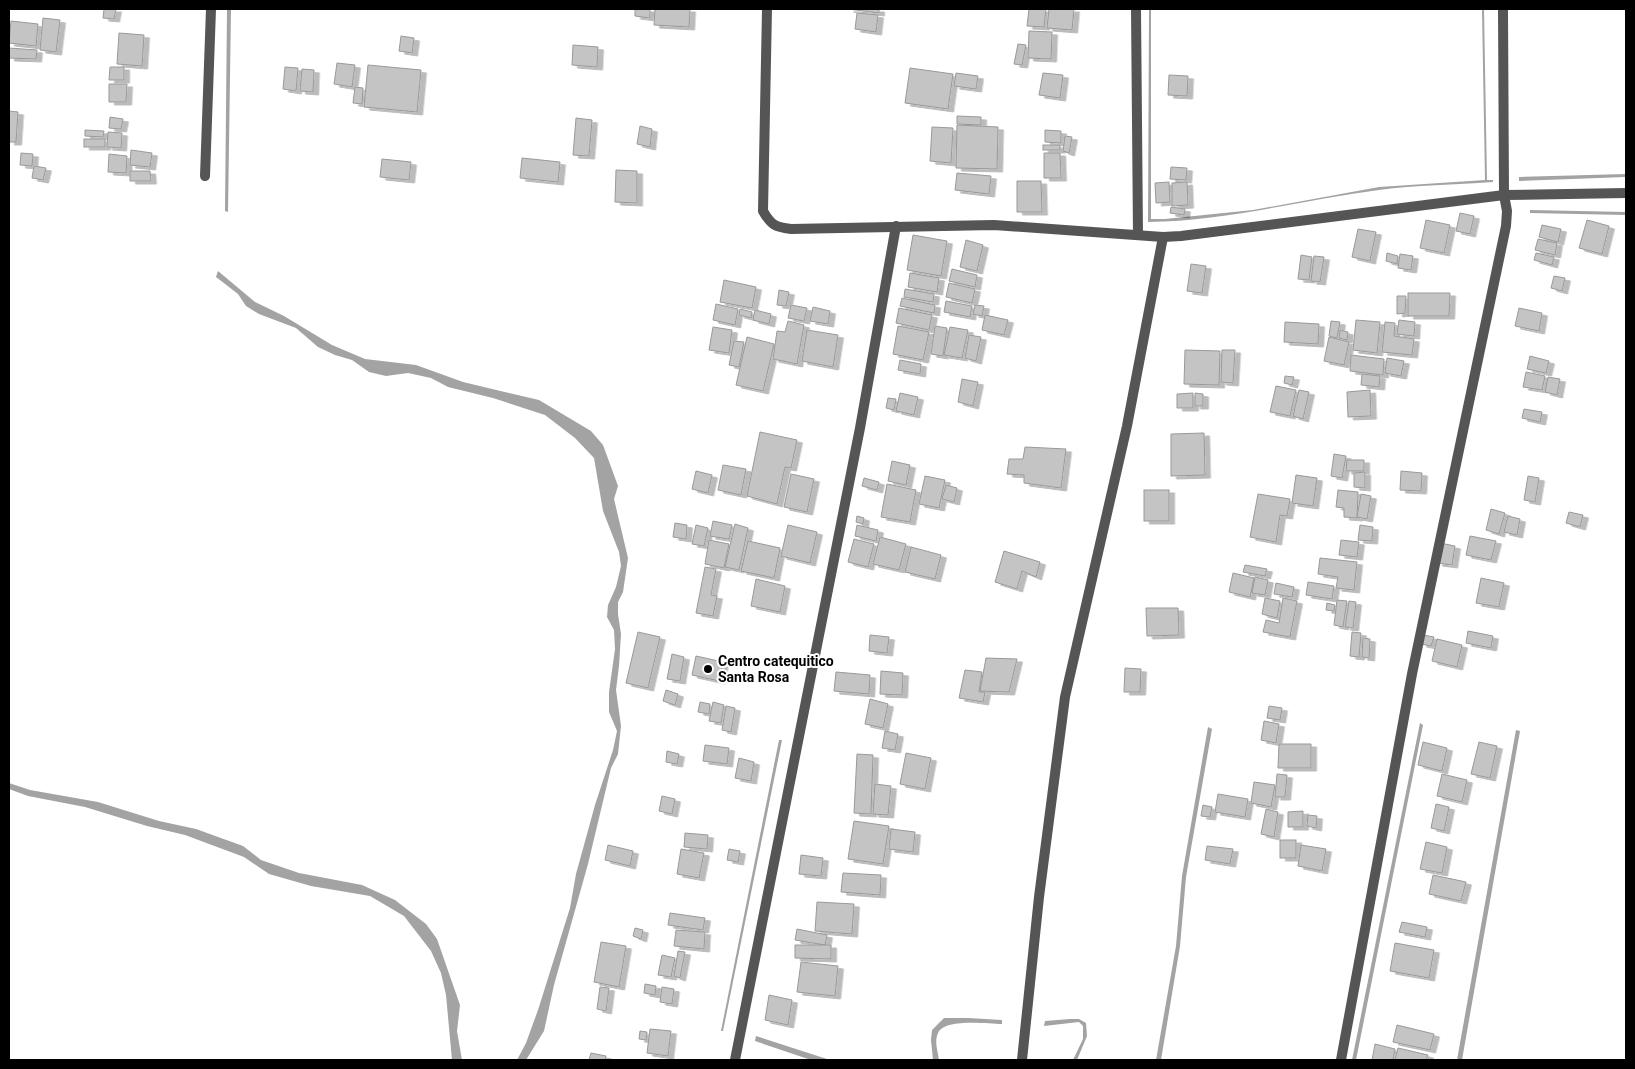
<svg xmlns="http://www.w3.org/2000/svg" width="1635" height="1069" font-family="Roboto,sans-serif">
	<defs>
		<filter id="shadow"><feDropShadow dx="5.5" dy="3" stdDeviation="0" flood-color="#0004"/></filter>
	</defs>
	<rect width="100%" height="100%" fill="#fff"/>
	<g fill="#a3a3a3">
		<path d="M227,9H231L228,212L225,211Z"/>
		<path d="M1149,9H1151V219H1165L1253,210L1379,187L1485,180L1482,9H1484L1487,180H1493V182C1455,185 1416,185 1379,190C1301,200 1227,221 1148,222Z"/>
		<path d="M1626,174V177L1519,181V177Z"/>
		<path d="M1530,210L1626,212V215L1530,213Z"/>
		<path d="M218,271L255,302L284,316L332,345L365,359L416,365L463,382L539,400L591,431L603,445L618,486L614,499L628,558L623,592L618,602V614L621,634L619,666L616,690L621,726L618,754L611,768L588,864L554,985L544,1031L526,1060H517L526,1043L538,1010L570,908L576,874L595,805L613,750L617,731L609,712V692L615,649L614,630L607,617L608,605L616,587L621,566L619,552L603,511L594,458L575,438L545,415L493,398L448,387L431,378L408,373L386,376L369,372L352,360L335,355L318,347L296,328L259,314L246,306L238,294L216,277Z"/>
		<path d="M1420,723L1423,725L1356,1060H1352Z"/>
		<path d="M1208,727L1212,729L1186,877L1180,946L1161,1060H1156L1176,946L1182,876Z"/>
		<path d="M1516,730L1520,731L1462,1060H1457Z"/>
		<path d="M779,740H782L723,1031H721Z"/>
		<path d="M9,783L30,790L98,802L159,821L196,829L243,846L261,860L299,873L362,885L395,900L426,924L437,939L460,1005L457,1031L462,1060H452L446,995L441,973L431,951L404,916L370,896L311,886L269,874L244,857L185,835L147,826L85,807L28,796L9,789Z"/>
		<path d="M944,1018H968L1002,1020V1024C987,1024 945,1018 938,1033C934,1041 938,1052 939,1060H933L931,1040L932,1030Z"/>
		<path d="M1070,1019H1079L1086,1023L1087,1036L1077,1060H1073L1083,1039V1026L1079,1022L1044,1026L1045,1021Z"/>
		<path d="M756,1036L830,1060H811L755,1041Z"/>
	</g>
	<g fill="#c4c4c4" stroke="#999" filter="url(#shadow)">
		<path d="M104,9H116L114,19L103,18Z"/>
		<path d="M635,9H650V18L635,16Z"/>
		<path d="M655,9H690L689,27L654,25Z"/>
		<path d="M848,9H879V13Z"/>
		<path d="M1029,9H1046L1044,27L1027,26Z"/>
		<path d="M1049,9H1074L1072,30L1047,28Z"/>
		<path d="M857,13L878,15L876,32L855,29Z"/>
		<path d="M43,18L60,20L56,52L40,50Z"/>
		<path d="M11,21L38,24L36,46L9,43Z"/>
		<path d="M1029,31L1052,32L1051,59L1028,58Z"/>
		<path d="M119,33L144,35L142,66L117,64Z"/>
		<path d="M401,36L414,38L412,53L399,51Z"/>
		<path d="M1018,44L1026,45L1022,65L1014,64Z"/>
		<path d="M573,45L598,47L597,67L572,65Z"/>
		<path d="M9,48L37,50L36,59L9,58Z"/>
		<path d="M337,63L355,65L352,87L334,84Z"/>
		<path d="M368,65L421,70L417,112L364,107Z"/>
		<path d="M110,67H124V80H109Z"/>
		<path d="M285,67L298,68L296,91L283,89Z"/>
		<path d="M910,68L953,74L948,109L905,103Z"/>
		<path d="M302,69L314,70L313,92L300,91Z"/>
		<path d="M956,73L978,76L976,89L954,86Z"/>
		<path d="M1043,73L1063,75L1060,98L1039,95Z"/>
		<path d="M1169,75L1188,76L1187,96L1168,95Z"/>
		<path d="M109,84H127L126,102H109Z"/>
		<path d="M355,87L363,88L362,104L353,103Z"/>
		<path d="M9,111L18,112L16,142H9Z"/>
		<path d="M957,116L981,117V125L957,124Z"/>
		<path d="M110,117L123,119L121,129L109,128Z"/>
		<path d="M576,118L592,120L589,156L573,155Z"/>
		<path d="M957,125L998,127L997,169L956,168Z"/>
		<path d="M640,126L652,129L650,147L637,144Z"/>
		<path d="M932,127L953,128L951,163L930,161Z"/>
		<path d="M85,130L104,131L103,137L85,136Z"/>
		<path d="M1045,130L1061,131V143L1045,142Z"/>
		<path d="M108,132L122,133L121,148L107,147Z"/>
		<path d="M1065,136L1072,137L1069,153L1063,151Z"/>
		<rect x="84" y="139" width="21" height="8"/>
		<rect x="1043" y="145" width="17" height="5"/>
		<path d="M131,150L152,153L150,167L130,165Z"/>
		<path d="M21,153L33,154L32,166L20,165Z"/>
		<path d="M1044,153H1060L1061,178H1044Z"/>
		<path d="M109,154L127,156L126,173L108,172Z"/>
		<path d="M522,158L560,162L558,182L520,178Z"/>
		<path d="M382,159L411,162L409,180L380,177Z"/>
		<path d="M34,166L46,168L43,180L32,178Z"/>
		<path d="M1171,167L1187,168L1186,180L1170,179Z"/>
		<path d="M616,170L637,171V203L615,202Z"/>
		<path d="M130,171H150L151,181H130Z"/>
		<path d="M957,173L991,176L989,194L955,190Z"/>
		<path d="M1017,181H1041L1042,212H1017Z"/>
		<path d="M1169,182L1170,202L1156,203L1155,183Z"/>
		<path d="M1187,182L1188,205L1172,206V183Z"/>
		<path d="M1171,207L1185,209L1184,215L1170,213Z"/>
		<path d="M1460,213L1474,216L1470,234L1456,231Z"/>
		<path d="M1426,220L1450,225L1444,253L1420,248Z"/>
		<path d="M1587,220L1609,226L1602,254L1579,248Z"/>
		<path d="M1542,225L1561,229L1558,242L1539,237Z"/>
		<path d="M1358,229L1376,232L1370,261L1352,257Z"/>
		<path d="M913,235L947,241L941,276L907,270Z"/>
		<path d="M1538,239L1557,243L1555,255L1535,250Z"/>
		<path d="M966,240L983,245L977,271L960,267Z"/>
		<path d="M1387,253L1398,256L1397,264L1386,261Z"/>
		<path d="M1536,253L1554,257L1552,265L1534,260Z"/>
		<path d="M1400,254L1413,256L1411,270L1398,268Z"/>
		<path d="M1301,255L1312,257L1309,280L1298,279Z"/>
		<path d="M1314,256L1324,257L1320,282L1311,281Z"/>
		<path d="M1191,264L1206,266L1202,293L1187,291Z"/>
		<path d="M952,269L977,275L975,287L949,281Z"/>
		<path d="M910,273L939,278L937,292L908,287Z"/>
		<path d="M1554,276L1565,278L1562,291L1551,288Z"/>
		<path d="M724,280L756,287L752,308L720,302Z"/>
		<path d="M949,283L975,289L972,303L946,297Z"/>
		<path d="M905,289L934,294L933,302L904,297Z"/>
		<path d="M779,290L789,292L786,306L777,305Z"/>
		<path d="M1408,293H1450L1449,316H1408Z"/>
		<path d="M1397,296H1406L1405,313L1397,314Z"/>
		<path d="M902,298L935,305L934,313L900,306Z"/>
		<path d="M946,301L972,306L970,317L944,312Z"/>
		<path d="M716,304L738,309L735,325L713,320Z"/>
		<path d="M791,305L807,308L804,321L788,318Z"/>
		<path d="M975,305L984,306L982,316L973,314Z"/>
		<path d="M813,307L830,311L828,324L810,321Z"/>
		<path d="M899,308L932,315L929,330L896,323Z"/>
		<path d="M1519,308L1542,313L1539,331L1515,326Z"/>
		<path d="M740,309L752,312L751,318L739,315Z"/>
		<path d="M755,310L771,314L769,324L753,320Z"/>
		<path d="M985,315L1008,320L1004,335L982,330Z"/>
		<path d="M1356,320L1380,322L1377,353L1353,350Z"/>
		<path d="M1399,320L1415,322L1414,336L1397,334Z"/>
		<path d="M788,321L804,325L797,364L773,359L777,331L785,332Z"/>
		<path d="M1331,321L1340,322L1337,338L1329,336Z"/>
		<path d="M1285,322L1319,324L1318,344L1284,342Z"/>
		<path d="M1385,322L1395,323L1394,336L1414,339L1412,355L1382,352Z"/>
		<path d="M898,326L929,332L923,360L893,354Z"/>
		<path d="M935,326L947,328L943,356L931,354Z"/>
		<path d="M713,327L732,330L729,353L709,350Z"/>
		<path d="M950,327L968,330L962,358L944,355Z"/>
		<path d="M807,330L838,335L833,367L802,361Z"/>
		<path d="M1340,330L1348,332L1347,340L1339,338Z"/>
		<path d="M969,335L981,337L976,361L965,358Z"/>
		<path d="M747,337L774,344L763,391L736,385Z"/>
		<path d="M1329,337L1349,342L1344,365L1324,361Z"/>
		<path d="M734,341L744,342L739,367L729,365Z"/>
		<path d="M1185,350L1220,351L1219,385L1184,384Z"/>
		<path d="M1222,350H1235L1233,383L1221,382Z"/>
		<path d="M1351,355L1384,359L1383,375L1350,371Z"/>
		<path d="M1530,356L1549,361L1546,373L1527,369Z"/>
		<path d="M1387,358L1404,361L1401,376L1385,373Z"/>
		<path d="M900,360L921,364L920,374L898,370Z"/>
		<path d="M1526,372L1545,376L1542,390L1523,387Z"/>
		<path d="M1362,374L1380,376L1379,387L1361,385Z"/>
		<path d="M1285,376L1294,377L1292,385L1284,383Z"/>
		<path d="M1548,377L1560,379L1557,395L1545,392Z"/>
		<path d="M962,379L978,382L973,406L958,402Z"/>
		<path d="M1276,386L1296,390L1290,416L1270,412Z"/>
		<path d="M1299,390L1309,392L1303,419L1293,416Z"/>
		<path d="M1370,390L1371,416L1348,417L1347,392Z"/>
		<path d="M900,393L918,397L914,415L896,411Z"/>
		<path d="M1193,393V408H1177V394Z"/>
		<path d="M1195,393L1203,394V406H1195Z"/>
		<path d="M888,398L896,399L894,410L886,408Z"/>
		<path d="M1524,409L1542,412L1540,422L1522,418Z"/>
		<path d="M760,432L797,440L791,468L785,467L777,504L747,496Z"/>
		<path d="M1204,433L1205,475L1171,476V434Z"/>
		<path d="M1025,447L1066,449L1061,488L1024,483V475L1007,474L1009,459H1023Z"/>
		<path d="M1334,454L1346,456L1342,478L1331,476Z"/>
		<path d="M1347,460H1364V471H1346Z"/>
		<path d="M892,461L910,465L906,485L888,481Z"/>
		<path d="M723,465L746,469L741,495L718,490Z"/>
		<path d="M696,471L712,475L708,493L692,489Z"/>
		<path d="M1401,471L1422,473L1421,491L1400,490Z"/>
		<path d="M1365,472V488L1354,487V473Z"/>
		<path d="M791,474L814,479L807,512L784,507Z"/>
		<path d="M1296,475L1317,478L1313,506L1292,503Z"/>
		<path d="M925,476L945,480L939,508L919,504Z"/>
		<path d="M1528,476L1539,478L1535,502L1524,500Z"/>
		<path d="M864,478L879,482L877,490L862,486Z"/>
		<path d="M887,484L916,490L910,522L881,517Z"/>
		<path d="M946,485L957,488L954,502L942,499Z"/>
		<rect x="1144" y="490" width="25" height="31"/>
		<path d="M1338,490L1358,492L1357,518L1344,517V508L1336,507Z"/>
		<path d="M1258,494L1290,499L1287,516L1280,515L1276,542L1250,537Z"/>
		<path d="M1361,494L1371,496L1367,519L1357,517Z"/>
		<path d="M1491,509L1505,513L1499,534L1486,530Z"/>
		<path d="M1569,512L1583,515L1580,527L1566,523Z"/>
		<path d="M857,516L864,518L863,524L856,522Z"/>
		<path d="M1508,516L1520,519L1517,535L1504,532Z"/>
		<path d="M713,521L732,525L729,539L710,536Z"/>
		<path d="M675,523L687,525L686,539L673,537Z"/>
		<path d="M735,524L748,528L739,570L725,567Z"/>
		<path d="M696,525L708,528L704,546L692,544Z"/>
		<path d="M788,525L817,532L810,563L781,556Z"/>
		<path d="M857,525L878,530L876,541L855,536Z"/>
		<path d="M1360,525L1373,527L1372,541L1358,540Z"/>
		<path d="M1470,536L1496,541L1491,560L1466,555Z"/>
		<path d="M880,537L906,544L899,570L873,564Z"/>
		<path d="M854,539L874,544L868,567L848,562Z"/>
		<path d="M709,540L729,544L724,568L705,564Z"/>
		<path d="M1341,540L1359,542L1357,557L1339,555Z"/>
		<path d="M748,541L780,548L774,578L741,571Z"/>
		<path d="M1440,543L1455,546L1452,565L1437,563Z"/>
		<path d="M911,547L941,555L935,579L905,572Z"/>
		<path d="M1004,551L1040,562L1036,577L1022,571L1017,589L995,582Z"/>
		<path d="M1320,558L1357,562L1354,590L1336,588L1338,577L1318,574Z"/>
		<path d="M1245,565L1267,569L1265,576L1243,572Z"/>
		<path d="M705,567L716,569L711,595L717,596L713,616L696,613Z"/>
		<path d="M1233,573L1254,578L1250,597L1229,592Z"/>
		<path d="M1255,577L1268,580L1265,595L1252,593Z"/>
		<path d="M1481,578L1504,583L1499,607L1476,603Z"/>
		<path d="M756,579L785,586L780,612L751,606Z"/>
		<path d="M1308,582L1334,586L1332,599L1306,595Z"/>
		<path d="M1276,583L1294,587L1292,597L1274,594Z"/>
		<path d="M1265,598L1280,601L1277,618L1262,614Z"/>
		<path d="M1283,598L1297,601L1290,637L1263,632L1266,620L1279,623Z"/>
		<path d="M1337,600L1347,601L1343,627L1334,625Z"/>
		<path d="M1349,601L1356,602L1353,628L1345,627Z"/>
		<path d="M1327,603L1335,605L1334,611L1326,610Z"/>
		<path d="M1146,608H1178L1179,635L1147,636Z"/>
		<path d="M1468,631L1493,636L1491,648L1466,643Z"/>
		<path d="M638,632L660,637L648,688L626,683Z"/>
		<path d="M1352,632L1361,633L1359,657L1350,656Z"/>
		<path d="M870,635L889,637L887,653L869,651Z"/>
		<path d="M1423,635L1434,637L1431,646L1421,644Z"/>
		<path d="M1363,638L1370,639L1369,658L1362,657Z"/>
		<path d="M1437,639L1462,645L1457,667L1432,661Z"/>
		<path d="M672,654L684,657L680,681L667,679Z"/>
		<path d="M696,656L723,662L719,681L692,675Z"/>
		<path d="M986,658L1017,659L1009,692L980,691Z"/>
		<path d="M1125,668L1141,669L1140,692H1124Z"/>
		<path d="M965,670L982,672L979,692H985L983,702L959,698Z"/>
		<path d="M881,671L903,673L902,695L880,694Z"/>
		<path d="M836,672L870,675L869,694L834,691Z"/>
		<path d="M666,690L678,694L675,705L663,701Z"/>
		<path d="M870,699L888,704L883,728L865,724Z"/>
		<path d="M700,702L710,704L709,714L698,712Z"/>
		<path d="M713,702L724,705L721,723L709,721Z"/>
		<path d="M726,706L735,708L731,732L722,730Z"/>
		<path d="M1269,706L1282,708L1280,720L1267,718Z"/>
		<path d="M1264,721L1279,724L1276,743L1261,740Z"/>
		<path d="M885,731L898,734L895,750L882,748Z"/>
		<path d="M1423,742L1447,748L1442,771L1418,765Z"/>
		<path d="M1479,742L1497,746L1490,778L1471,774Z"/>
		<path d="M1279,744H1311V768H1278Z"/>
		<path d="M705,745L729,748L727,764L703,761Z"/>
		<path d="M667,751L679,754L677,764L666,762Z"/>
		<path d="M906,753L931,758L925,789L900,784Z"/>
		<path d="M857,754L873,755L871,814L854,813Z"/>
		<path d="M739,758L754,762L751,781L735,778Z"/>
		<path d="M1277,774L1287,775L1285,797H1275Z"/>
		<path d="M1442,774L1467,780L1462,802L1437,796Z"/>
		<path d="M1254,782L1275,785L1271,807L1251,803Z"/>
		<path d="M875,784L891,786L888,815L873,814Z"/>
		<path d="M1218,794L1248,799L1245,817L1215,812Z"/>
		<path d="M662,796L675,799L672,814L659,811Z"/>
		<path d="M1436,804L1449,807L1444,831L1431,828Z"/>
		<path d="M1203,805L1212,807L1210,817L1201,816Z"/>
		<path d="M1266,809L1278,812L1274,837L1261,834Z"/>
		<path d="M1303,811V827H1288V812Z"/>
		<path d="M1308,815L1317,816L1316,828L1307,826Z"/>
		<path d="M854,821L889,826L883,864L848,859Z"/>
		<path d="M891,829L915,832L913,852L889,849Z"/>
		<path d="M685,833L708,835L707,849L684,847Z"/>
		<rect x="1280" y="840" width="16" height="18"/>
		<path d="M1426,842L1447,847L1442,873L1420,869Z"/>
		<path d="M608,845L633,851L630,866L605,860Z"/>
		<path d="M1301,845L1326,849L1322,871L1298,866Z"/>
		<path d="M1207,846L1233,849L1230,864L1205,860Z"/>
		<path d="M681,849L704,853L699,878L677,874Z"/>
		<path d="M729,849L740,851L738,862L727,860Z"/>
		<path d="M801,855L823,858L821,876L799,874Z"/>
		<path d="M843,873L881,875L880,895L841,892Z"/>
		<path d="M1433,875L1466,882L1461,901L1429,894Z"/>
		<path d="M817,902L854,904L852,934L815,931Z"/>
		<path d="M670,913L705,918L703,930L668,925Z"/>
		<path d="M1402,922L1427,927L1425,937L1399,932Z"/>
		<path d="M635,928L643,930L641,939L633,936Z"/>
		<path d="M797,929L827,935L825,945L795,940Z"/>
		<path d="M676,930L705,932L704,949L674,946Z"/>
		<path d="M601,942L626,946L619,987L594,982Z"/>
		<path d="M1395,943L1434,950L1429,978L1390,971Z"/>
		<path d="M795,945H831V959L795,958Z"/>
		<path d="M678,951L685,952L680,978L674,976Z"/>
		<path d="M662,955L675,958L671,977L658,975Z"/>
		<path d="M801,962L838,966L835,996L797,992Z"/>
		<path d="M645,984L656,986L655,995L644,993Z"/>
		<path d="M600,987L609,988L606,1011L597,1009Z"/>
		<path d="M662,987L674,989L672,1004L660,1002Z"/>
		<path d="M769,995L792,1000L788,1025L765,1020Z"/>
		<path d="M1397,1025L1434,1034L1430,1050L1393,1042Z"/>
		<path d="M650,1029L671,1031L668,1056L647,1053Z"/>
		<path d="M640,1031L647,1032L646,1040L639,1039Z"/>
		<path d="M1375,1044L1395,1049L1393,1060H1372Z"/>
		<path d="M1398,1048L1428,1055L1426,1060H1395Z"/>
		<path d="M591,1053L606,1056L605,1060H589Z"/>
	</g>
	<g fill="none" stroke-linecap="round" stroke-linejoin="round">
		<g stroke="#555" stroke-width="10">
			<path d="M767,9L763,211C771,225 775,227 791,229L994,225L1163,237L1181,236L1504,195L1626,193"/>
			<path d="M1136,9L1138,235"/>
			<path d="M205,176L211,9"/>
			<path d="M735,1060L860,428L896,226"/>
			<path d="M1022,1060L1039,897L1065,697L1127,426L1163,237"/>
			<path d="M1341,1060L1412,674L1506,226L1507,211L1504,195L1503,9"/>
		</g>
	</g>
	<circle fill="#000" stroke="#fff" stroke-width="2" cx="708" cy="669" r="5"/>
	<g text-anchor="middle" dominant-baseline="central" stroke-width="4" stroke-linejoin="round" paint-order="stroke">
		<g font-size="14" font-weight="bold" fill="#000" stroke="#fff" text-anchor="start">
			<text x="718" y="661">Centro catequitico<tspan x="718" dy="16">Santa Rosa</tspan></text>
		</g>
	</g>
	<rect width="1635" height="1069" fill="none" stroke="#000000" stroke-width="20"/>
</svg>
